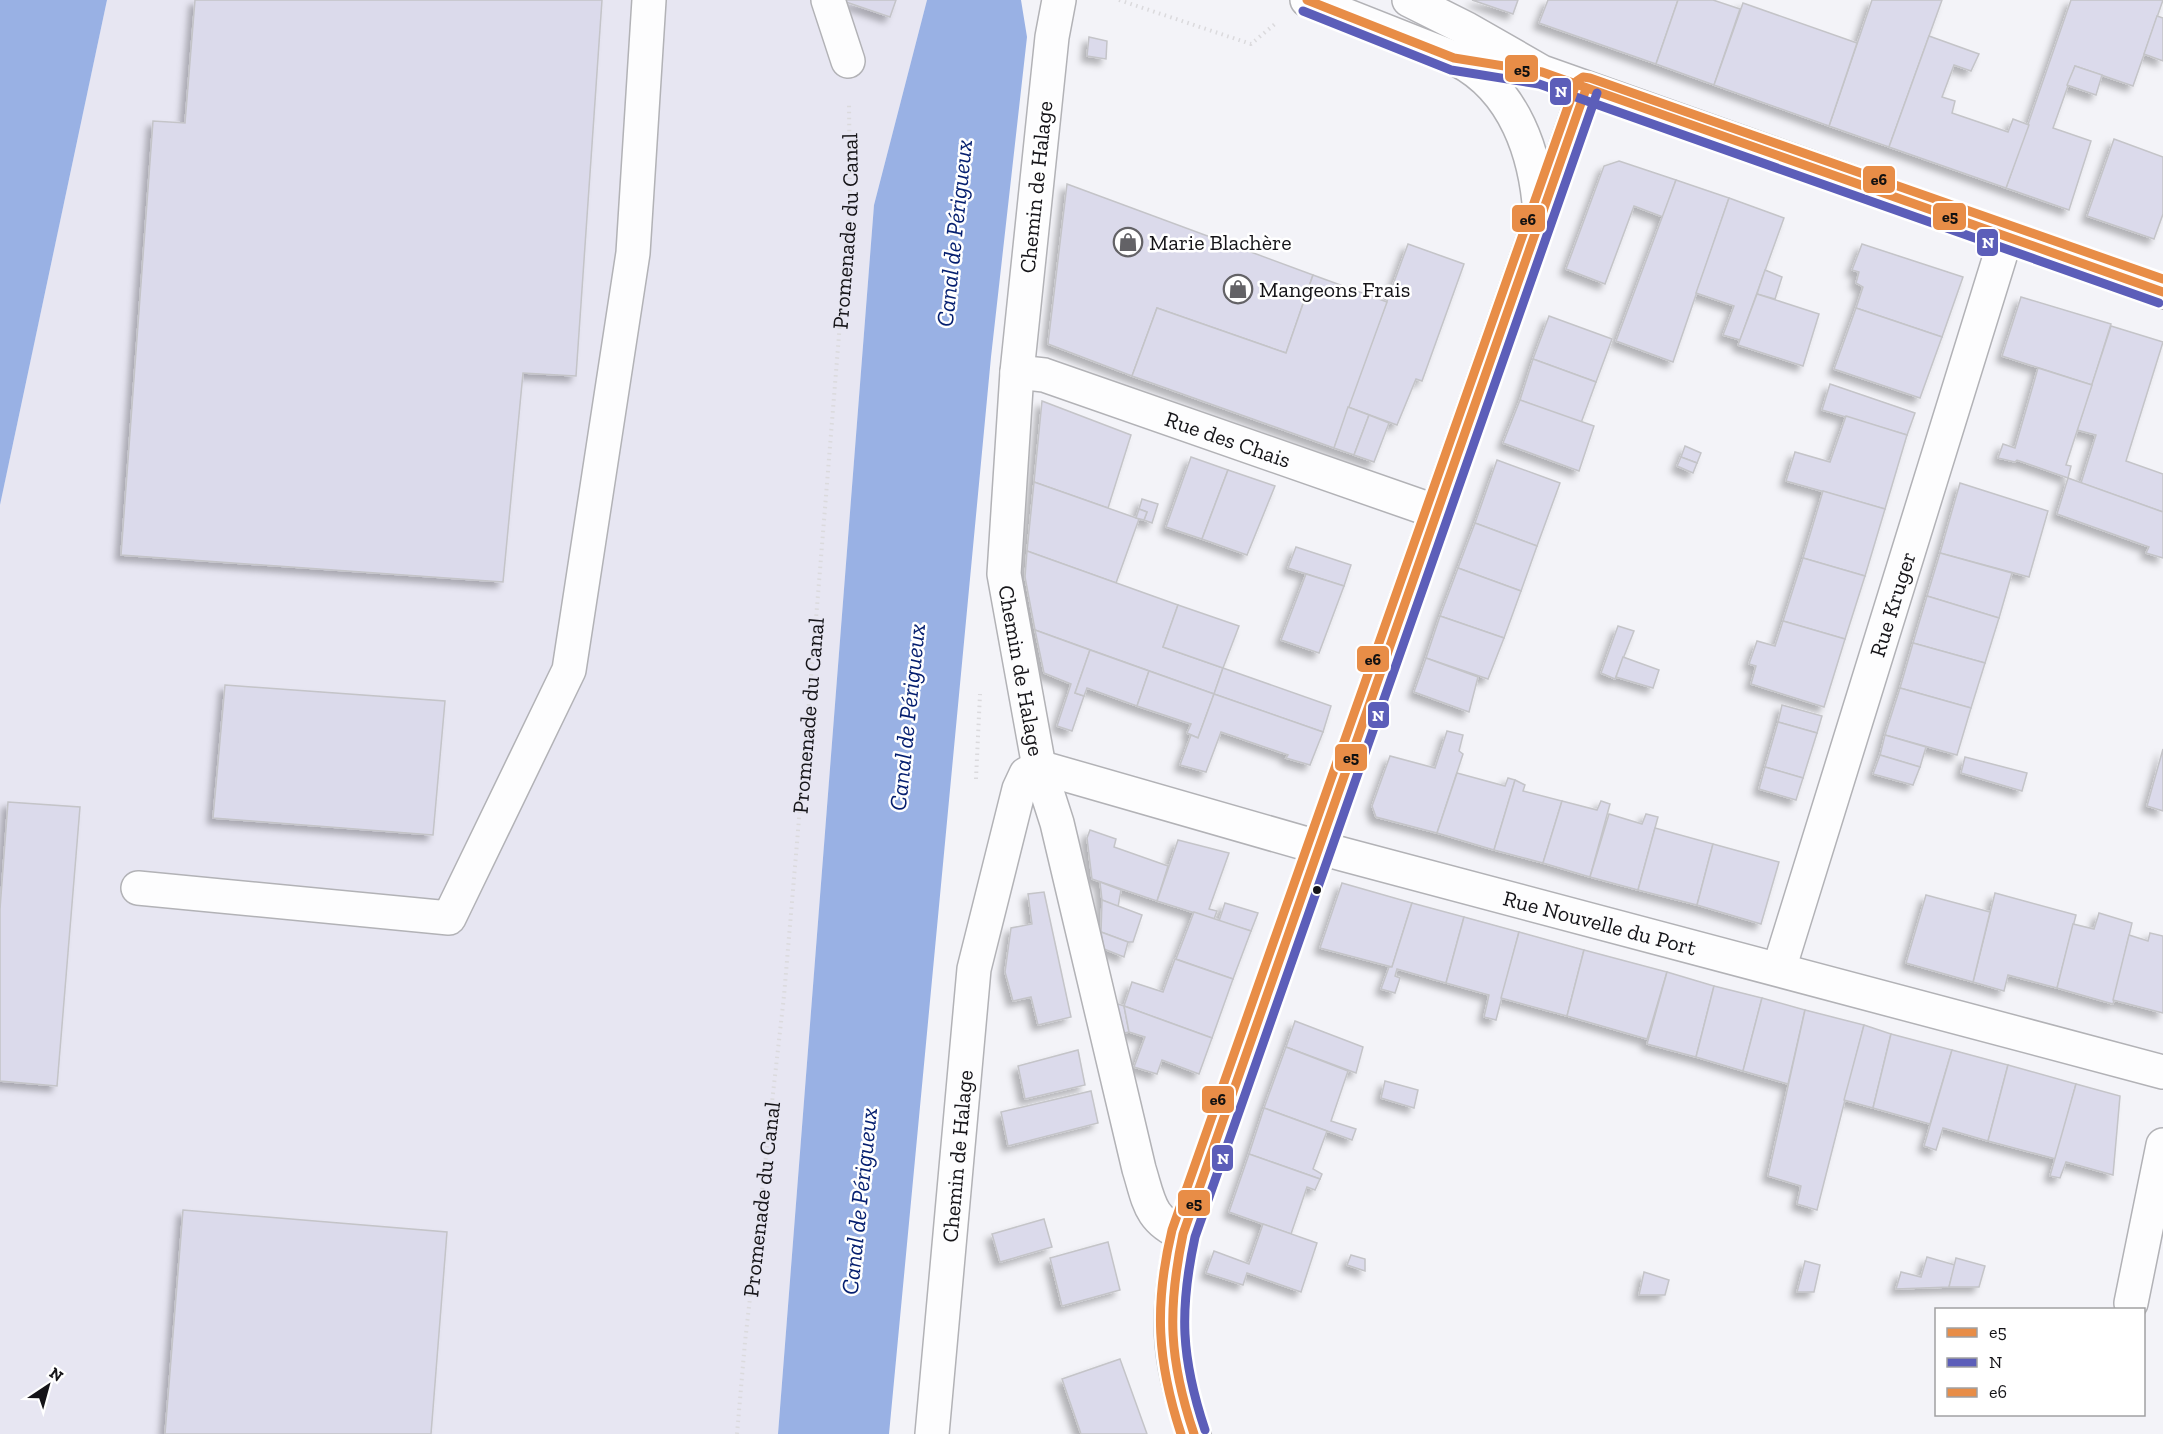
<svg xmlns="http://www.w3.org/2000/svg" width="2163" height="1434" font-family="'Zilla Slab',serif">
	<defs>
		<filter id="shadow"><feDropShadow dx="-5.5" dy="5.5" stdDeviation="3" flood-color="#0004"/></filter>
	</defs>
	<rect width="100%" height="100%" fill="#f3f3f8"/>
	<path fill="#e7e6f2" d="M107,0H927L874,205L778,1434H0V505Z"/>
	<g fill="#99b1e4">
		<path d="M0,0H107L0,505Z"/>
		<path d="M927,0H1021L1027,37L991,357L889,1434H778L874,205Z"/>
	</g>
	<g fill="#dbdaeb" stroke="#c4c4c8" stroke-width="1.5" filter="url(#shadow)">
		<path d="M195,0H602L576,376L523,373L503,582L121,555L153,121L185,123Z"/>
		<path d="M846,0H896L890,17L846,2Z"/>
		<path d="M1472,0H1518L1513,14Z"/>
		<path d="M1548,0H1678L1656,64L1539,23Z"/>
		<path d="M1678,0H1713L1740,9L1714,85L1656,64Z"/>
		<path d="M1872,0H1942L1889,147L1829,126Z"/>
		<path d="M2071,0H2163L2133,86L2075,66L2053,128L2091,141L2069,210L2006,188Z"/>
		<path d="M1743,3L1857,43L1829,126L1714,85Z"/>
		<path d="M2157,16L2163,18V61L2144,54Z"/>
		<path d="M1929,36L1979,54L1971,71L1954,65L1942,97L1955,101L1952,113L2008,132L2013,119L2029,125L2006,188L1889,147Z"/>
		<path d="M1089,37L1107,41L1106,59L1087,56Z"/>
		<path d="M2075,66L2102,75L2096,95L2067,85Z"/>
		<path d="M2114,139L2163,157V214L2154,239L2087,216Z"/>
		<path d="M1619,161L1676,180L1663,217L1634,206L1605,284L1566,269L1604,166Z"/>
		<path d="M1676,180L1729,198L1673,362L1616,341Z"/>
		<path d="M1067,184L1313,275L1286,353L1157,308L1132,376L1048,344Z"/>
		<path d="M1729,198L1784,218L1740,340L1723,335L1734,306L1696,293Z"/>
		<path d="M1408,244L1464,264L1422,381L1416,379L1397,425L1348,407Z"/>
		<path d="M1862,244L1963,277L1942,337L1856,308L1863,287L1856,283L1859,272L1852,270Z"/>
		<path d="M1765,270L1782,277L1775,299L1757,294Z"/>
		<path d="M1313,275L1387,302L1334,448L1132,376L1157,308L1286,353Z"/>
		<path d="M1757,294L1819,314L1803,366L1738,345Z"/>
		<path d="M2021,297L2111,324L2092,385L2002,356Z"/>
		<path d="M1856,308L1942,337L1920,398L1834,369Z"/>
		<path d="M1549,316L1612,339L1596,382L1533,359Z"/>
		<path d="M2111,326L2163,342L2126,461L2163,474V512L2081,483L2096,435L2077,430Z"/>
		<path d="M1533,359L1596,382L1581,423L1520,400Z"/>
		<path d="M2038,368L2092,385L2066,465L2071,466L2068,478L2017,460L2015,462L1998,458L2003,444L2015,448Z"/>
		<path d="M1830,384L1915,413L1907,435L1822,410Z"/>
		<path d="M1520,400L1594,426L1579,471L1503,443Z"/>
		<path d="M1042,401L1131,435L1108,508L1034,482Z"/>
		<path d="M1348,407L1369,415L1354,455L1334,448Z"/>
		<path d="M1369,415L1389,423L1374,462L1354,455Z"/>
		<path d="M1846,416L1907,435L1885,509L1786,481L1795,452L1830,462Z"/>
		<path d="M1685,446L1701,453L1697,463L1681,457Z"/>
		<path d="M1191,457L1228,470L1202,539L1166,527Z"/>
		<path d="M1681,457L1697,463L1693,473L1677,466Z"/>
		<path d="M1497,460L1560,483L1537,546L1475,523Z"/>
		<path d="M1228,470L1275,486L1247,555L1202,539Z"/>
		<path d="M2068,478L2163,512V558L2146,553L2149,547L2057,514Z"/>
		<path d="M1034,482L1139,519L1116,583L1027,551Z"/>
		<path d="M1960,483L2048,511L2029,577L1940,553Z"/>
		<path d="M1823,491L1885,509L1865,576L1803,558Z"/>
		<path d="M1142,499L1158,504L1152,523L1144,520L1147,512L1139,509Z"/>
		<path d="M1139,509L1147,512L1144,520L1136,518Z"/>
		<path d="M1475,523L1537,546L1521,591L1458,568Z"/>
		<path d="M1296,547L1351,565L1344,586L1288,568Z"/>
		<path d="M1027,551L1178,605L1163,647L1223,668L1214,694L1035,630L1025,577Z"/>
		<path d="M1940,553L2012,573L1999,618L1927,596Z"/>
		<path d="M1803,558L1865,576L1845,639L1783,621Z"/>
		<path d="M1458,568L1521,591L1504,638L1440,616Z"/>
		<path d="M1306,574L1344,586L1319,653L1281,640Z"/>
		<path d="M1927,596L1999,618L1985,663L1913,643Z"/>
		<path d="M1178,605L1239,626L1223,668L1163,647Z"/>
		<path d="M1440,616L1504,638L1488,679L1426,658Z"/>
		<path d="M1783,621L1845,639L1824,707L1751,684L1756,666L1749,664L1757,641L1775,646Z"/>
		<path d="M1618,626L1634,631L1615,679L1601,673Z"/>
		<path d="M1035,630L1090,650L1075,693L1084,696L1072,731L1057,726L1071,684L1044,673Z"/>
		<path d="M1913,643L1985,663L1971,708L1900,688Z"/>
		<path d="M1090,650L1149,671L1137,706L1087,688L1084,696L1075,693Z"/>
		<path d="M1623,657L1659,670L1653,688L1616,677Z"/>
		<path d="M1426,658L1478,677L1469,712L1414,692Z"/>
		<path d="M1223,668L1331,706L1323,732L1214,694Z"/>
		<path d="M1149,671L1214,694L1198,738L1187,733L1191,724L1137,706Z"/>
		<path d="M225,685L445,701L433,835L213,818Z"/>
		<path d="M1900,688L1971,708L1957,755L1885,735Z"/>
		<path d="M1214,694L1323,732L1310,765L1286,758L1288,755L1221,732L1206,772L1180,765L1191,735L1198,738Z"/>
		<path d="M1782,705L1822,716L1817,733L1778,722Z"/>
		<path d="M1778,722L1817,733L1803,778L1765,767Z"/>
		<path d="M1447,731L1463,735L1459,751L1463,754L1437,833L1376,817L1372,806L1390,756L1435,768Z"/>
		<path d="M1885,735L1926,747L1920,767L1880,755Z"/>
		<path d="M2163,749V811L2147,806Z"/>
		<path d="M1880,755L1920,767L1913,785L1873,774Z"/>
		<path d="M1965,757L2027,773L2022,791L1961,773Z"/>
		<path d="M1765,767L1803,778L1796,800L1759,789Z"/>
		<path d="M1457,773L1505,786L1508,778L1515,780L1494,850L1437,833Z"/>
		<path d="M1515,780L1525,785L1523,791L1562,801L1543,863L1494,850Z"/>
		<path d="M1562,801L1597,810L1601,801L1610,804L1590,877L1543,863Z"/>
		<path d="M8,802L80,807L57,1086L0,1081V909Z"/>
		<path d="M1609,814L1642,824L1646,814L1658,817L1638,890L1590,877Z"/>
		<path d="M1655,828L1713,844L1697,905L1638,890Z"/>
		<path d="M1090,830L1116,839L1114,847L1168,866L1157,901L1092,879L1087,838Z"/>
		<path d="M1178,840L1229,853L1209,909L1217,911L1214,919L1157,901Z"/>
		<path d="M1713,844L1779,862L1761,924L1697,905Z"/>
		<path d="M1100,882L1121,890L1118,907L1102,900Z"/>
		<path d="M1342,883L1412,903L1392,967L1320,948Z"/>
		<path d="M1044,892L1071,1017L1038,1025L1031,997L1013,1001L1005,972L1011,928L1032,924L1028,894Z"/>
		<path d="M1995,893L2076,915L2057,988L2008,975L2004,991L1973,982Z"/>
		<path d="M1926,895L1990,912L1973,982L1906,963Z"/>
		<path d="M1102,900L1142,915L1133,942H1128L1101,932Z"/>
		<path d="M1225,903L1258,913L1251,931L1219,921Z"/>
		<path d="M1412,903L1464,917L1446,983L1397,969L1395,976L1400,978L1395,993L1381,989L1389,967H1392Z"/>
		<path d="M1194,912L1251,931L1233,979L1176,959Z"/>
		<path d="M2099,913L2132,923L2113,1004L2057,988L2073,924L2094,929Z"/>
		<path d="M1464,917L1519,932L1496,1020L1484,1017L1489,995L1446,983Z"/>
		<path d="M1101,932L1128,942L1124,957L1104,949Z"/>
		<path d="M1519,932L1584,950L1567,1016L1501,998Z"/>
		<path d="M2150,933L2163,936V1013L2113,1000L2129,935L2148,941Z"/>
		<path d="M1584,950L1667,972L1647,1039L1567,1016Z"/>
		<path d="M1175,959L1233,979L1212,1038L1124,1006L1132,982L1163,992Z"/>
		<path d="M1667,972L1714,986L1696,1057L1647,1044Z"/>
		<path d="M1714,986L1762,998L1743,1071L1696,1057Z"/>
		<path d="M1762,998L1805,1010L1788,1084L1743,1071Z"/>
		<path d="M1112,1002L1124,1006L1129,1032L1119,1034Z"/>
		<path d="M1124,1006L1212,1038L1199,1074L1162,1060L1157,1074L1134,1067L1145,1037L1129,1032Z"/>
		<path d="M1805,1010L1864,1025L1817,1210L1797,1204L1801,1186L1768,1176Z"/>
		<path d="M1295,1021L1363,1047L1356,1073L1286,1047Z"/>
		<path d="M1864,1025L1891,1034L1873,1108L1844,1100Z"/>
		<path d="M1891,1034L1952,1050L1930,1124L1873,1108Z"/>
		<path d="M1286,1047L1348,1071L1331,1121L1356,1129L1352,1140L1264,1108Z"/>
		<path d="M1078,1050L1085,1085L1025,1099L1018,1066Z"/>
		<path d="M1952,1050L2008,1065L1988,1141L1943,1128L1936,1150L1924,1146Z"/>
		<path d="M2008,1065L2076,1084L2056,1159L1988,1141Z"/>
		<path d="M1385,1081L1418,1090L1414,1108L1381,1098Z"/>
		<path d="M2076,1084L2120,1096L2113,1175L2066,1162L2060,1178L2050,1176Z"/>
		<path d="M1091,1091L1098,1123L1008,1146L1001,1112Z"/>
		<path d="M1264,1108L1327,1131L1313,1169L1322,1174L1320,1179L1249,1154Z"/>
		<path d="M1249,1154L1320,1179L1315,1190L1307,1187L1291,1234L1229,1212Z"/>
		<path d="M183,1210L447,1232L431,1434H165Z"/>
		<path d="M1044,1219L1052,1247L1000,1262L992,1234Z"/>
		<path d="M1263,1224L1317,1243L1301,1292L1247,1273L1243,1285L1206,1273L1214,1251L1249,1264Z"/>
		<path d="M1108,1242L1120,1290L1062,1306L1050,1258Z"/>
		<path d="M1351,1255L1365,1259V1271L1347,1265Z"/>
		<path d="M1927,1257L1955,1265L1949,1287L1896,1289L1901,1272L1921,1277Z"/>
		<path d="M1956,1258L1985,1266L1979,1287H1949Z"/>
		<path d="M1805,1261L1820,1265L1814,1292H1797Z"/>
		<path d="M1644,1272L1669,1280L1665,1295H1639Z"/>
		<path d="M1120,1359L1147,1434H1081L1062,1379Z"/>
	</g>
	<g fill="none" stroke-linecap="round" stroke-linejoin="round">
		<g stroke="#b2b2b6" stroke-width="36">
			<g id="minor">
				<path d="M828,0L848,61"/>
				<path id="s2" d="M1059,0L1052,37L1017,372L1004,574L1039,767L1057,823L1139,1169C1149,1201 1149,1220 1183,1234"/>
				<path id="s3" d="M1017,372L1044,375L1437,512"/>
				<path id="s4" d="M1039,767L1342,854L2163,1072"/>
				<path d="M138,888L449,918L569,670L633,253L649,0"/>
				<path id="s5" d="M1779,969L2006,237"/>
				<path d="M2131,1303L2163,1145"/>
				<path id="s6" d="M932,1434L974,969L1019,789L1026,774L1039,767"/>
			</g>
		</g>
		<g stroke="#b2b2b6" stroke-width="36">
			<g id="major">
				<path d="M1307,0L1454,58L1521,69"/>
				<path d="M1409,0L1467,29L1542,72L2163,292"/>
				<path d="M1458,60C1515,90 1536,154 1540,214"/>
				<path d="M1194,1434C1167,1360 1165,1311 1183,1234L1586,89"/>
			</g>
		</g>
		<g stroke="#dbdadd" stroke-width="4" stroke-dasharray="1.5 4.5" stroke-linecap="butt">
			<path d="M1119,0L1251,44L1275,24"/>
			<path d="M976,779L980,694"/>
			<path id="s1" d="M737,1434L745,1342L784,996L817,607L850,199L849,102"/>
		</g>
		<use href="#minor" stroke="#fdfdfe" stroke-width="33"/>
		<use href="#major" stroke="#fdfdfe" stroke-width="33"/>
		<g stroke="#fff" stroke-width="14">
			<g id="bus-1">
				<path d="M1307,0L1454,58L1542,72L2163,292"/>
				<path d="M1194,1434C1169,1360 1167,1311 1183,1234L1586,89"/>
			</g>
		</g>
		<g stroke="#fff" stroke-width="14">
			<g id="bus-2">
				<path d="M1303,11L1451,70L1539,84L2159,303"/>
				<path d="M1205,1430C1181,1358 1179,1311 1195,1237L1597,93"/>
			</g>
		</g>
		<g stroke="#fff" stroke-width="14">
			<path id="bus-3" d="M1181,1434C1157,1361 1154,1305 1172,1230L1577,81L1583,77L1590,78L2163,279"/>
		</g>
		<use href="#bus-1" stroke="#e88d47" stroke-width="9"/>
		<use href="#bus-2" stroke="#5c5eb9" stroke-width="9"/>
		<use href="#bus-3" stroke="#e88d47" stroke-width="9"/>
	</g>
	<defs>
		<g id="shop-ring" transform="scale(1.5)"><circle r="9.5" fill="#fff" stroke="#636266" stroke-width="1.5"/><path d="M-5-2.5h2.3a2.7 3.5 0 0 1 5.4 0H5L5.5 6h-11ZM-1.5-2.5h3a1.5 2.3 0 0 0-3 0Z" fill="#636266"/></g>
	</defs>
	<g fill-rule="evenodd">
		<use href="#shop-ring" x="1128" y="242"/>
		<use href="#shop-ring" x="1238" y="289"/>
	</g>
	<circle fill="#151418" stroke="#fff" stroke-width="2" cx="1317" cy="890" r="5"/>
	<g text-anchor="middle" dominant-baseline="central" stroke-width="5" stroke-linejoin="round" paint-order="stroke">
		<g font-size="22" fill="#151418" stroke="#fff">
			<text transform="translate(1036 187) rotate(-84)">Chemin de Halage</text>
			<text stroke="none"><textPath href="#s1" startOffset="1208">Promenade du Canal</textPath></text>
			<text stroke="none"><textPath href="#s3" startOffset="222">Rue des Chais</textPath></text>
			<text stroke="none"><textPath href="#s5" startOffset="382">Rue Kruger</textPath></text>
			<text stroke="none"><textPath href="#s2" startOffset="675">Chemin de Halage</textPath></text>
			<text stroke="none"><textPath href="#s1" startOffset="722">Promenade du Canal</textPath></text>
			<text stroke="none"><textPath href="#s4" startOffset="582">Rue Nouvelle du Port</textPath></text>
			<text stroke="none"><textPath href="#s6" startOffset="279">Chemin de Halage</textPath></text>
			<text stroke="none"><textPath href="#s1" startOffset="236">Promenade du Canal</textPath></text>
		</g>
		<g font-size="22" fill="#151418" stroke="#fff" text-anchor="start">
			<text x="1149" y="242">Marie Blachère</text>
			<text x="1259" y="289">Mangeons Frais</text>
		</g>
		<g font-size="24" font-style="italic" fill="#041e6f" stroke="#fff">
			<text transform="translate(954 233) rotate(-84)">Canal de Périgueux</text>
			<text transform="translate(907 717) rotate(-84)">Canal de Périgueux</text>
			<text transform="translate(859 1201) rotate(-84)">Canal de Périgueux</text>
		</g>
	</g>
	<g stroke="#fff" stroke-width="2">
		<rect x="1504" y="54" width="35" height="29" rx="6" fill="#e88d47"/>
		<rect x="1549" y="77" width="23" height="29" rx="6" fill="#5c5eb9"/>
		<rect x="1862" y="165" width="34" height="29" rx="6" fill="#e88d47"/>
		<rect x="1932" y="202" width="35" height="29" rx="6" fill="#e88d47"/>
		<rect x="1511" y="204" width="35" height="29" rx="6" fill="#e88d47"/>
		<rect x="1976" y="228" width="23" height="29" rx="6" fill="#5c5eb9"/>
		<rect x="1356" y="645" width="34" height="28" rx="6" fill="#e88d47"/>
		<rect x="1367" y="701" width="23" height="28" rx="6" fill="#5c5eb9"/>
		<rect x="1334" y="743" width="34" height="29" rx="6" fill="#e88d47"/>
		<rect x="1201" y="1085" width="34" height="29" rx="6" fill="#e88d47"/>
		<rect x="1211" y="1144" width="23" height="28" rx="6" fill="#5c5eb9"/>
		<rect x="1177" y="1189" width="34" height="28" rx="6" fill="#e88d47"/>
	</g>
	<g font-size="16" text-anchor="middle" font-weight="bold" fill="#fff">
		<text x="1561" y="97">N</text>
		<text x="1988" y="248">N</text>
		<text x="1378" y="721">N</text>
		<text x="1223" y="1164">N</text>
	</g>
	<g font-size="16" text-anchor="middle" font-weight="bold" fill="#111">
		<text x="1522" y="75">e5</text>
		<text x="1879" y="185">e6</text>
		<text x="1950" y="222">e5</text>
		<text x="1528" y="225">e6</text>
		<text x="1373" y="665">e6</text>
		<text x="1351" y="763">e5</text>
		<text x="1218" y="1105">e6</text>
		<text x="1194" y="1209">e5</text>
	</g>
	<rect x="1935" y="1308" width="210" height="108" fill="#ffffff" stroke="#a1a1a3" stroke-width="1.5"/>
	<rect x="1947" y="1328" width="30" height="9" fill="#e88d47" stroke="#a1a1a3" stroke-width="1.5"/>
	<text x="1989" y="1338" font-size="18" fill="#151418">e5</text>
	<rect x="1947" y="1358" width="30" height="9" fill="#5c5eb9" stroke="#a1a1a3" stroke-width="1.5"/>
	<text x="1989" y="1368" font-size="18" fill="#151418">N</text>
	<rect x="1947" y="1388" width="30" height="9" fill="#e88d47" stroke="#a1a1a3" stroke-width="1.5"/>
	<text x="1989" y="1398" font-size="18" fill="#151418">e6</text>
	<g transform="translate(48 1386) rotate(36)" stroke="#ffffff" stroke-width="4.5" paint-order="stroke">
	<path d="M0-4.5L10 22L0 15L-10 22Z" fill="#151418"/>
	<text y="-9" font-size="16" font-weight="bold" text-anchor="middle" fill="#151418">N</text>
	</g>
</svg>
